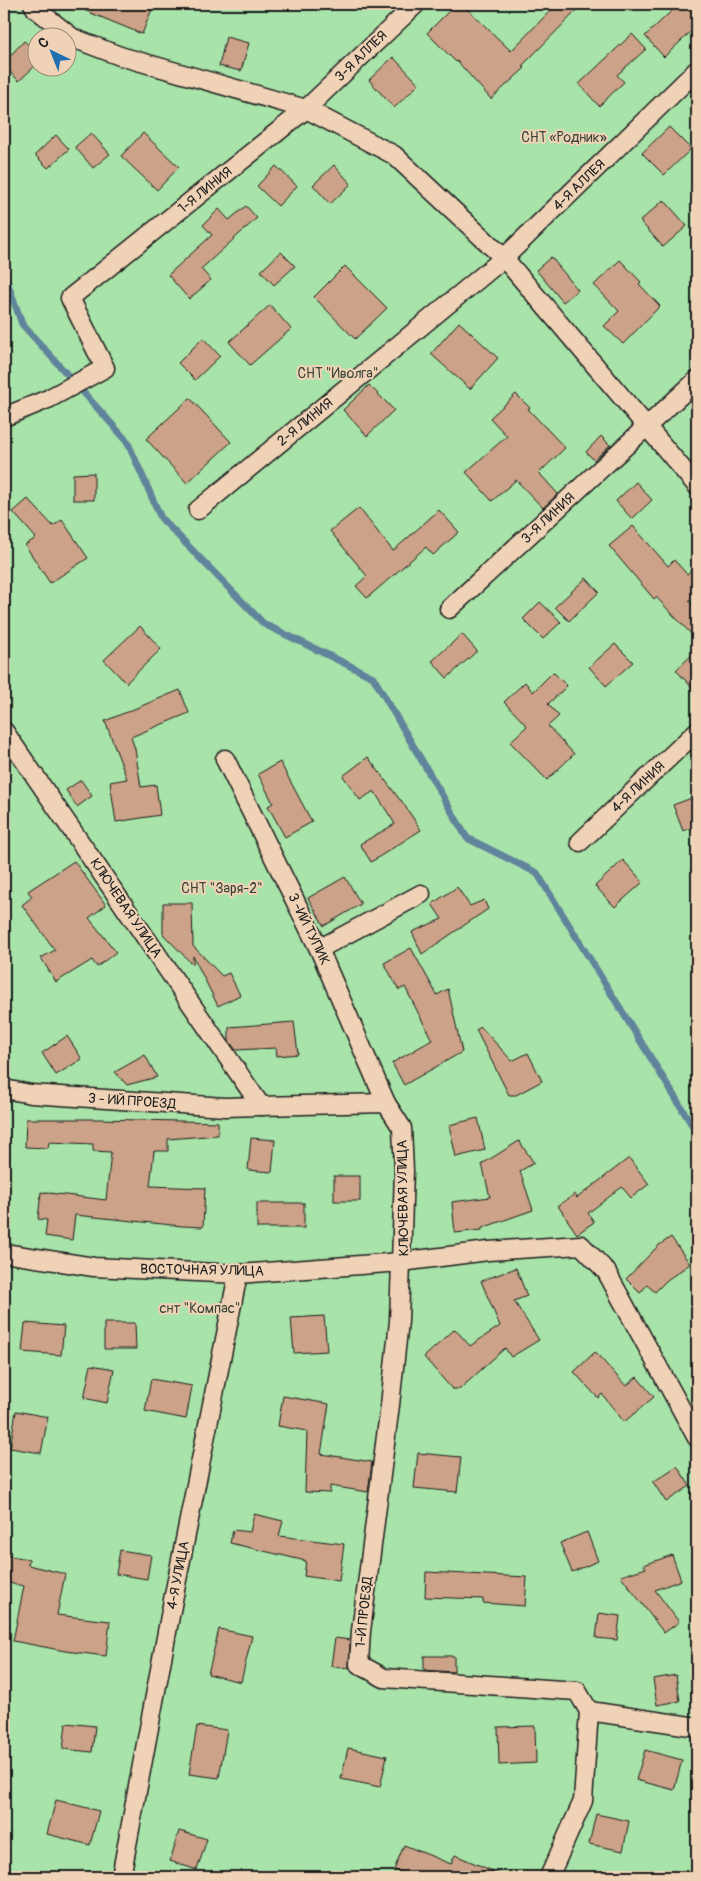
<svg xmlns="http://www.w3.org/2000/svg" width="701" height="1881" font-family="Pangolin,sans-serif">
	<rect width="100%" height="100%" fill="#efccaf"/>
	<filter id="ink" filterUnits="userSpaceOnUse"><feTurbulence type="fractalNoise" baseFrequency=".02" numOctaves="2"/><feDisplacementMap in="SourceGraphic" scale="10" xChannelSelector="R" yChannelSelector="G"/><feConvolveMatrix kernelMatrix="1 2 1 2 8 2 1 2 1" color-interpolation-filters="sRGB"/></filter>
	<g filter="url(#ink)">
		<path fill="#a8e3a9" stroke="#628062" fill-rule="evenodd" d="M4,4H697V1877H4ZM38,38H68V68H38Z"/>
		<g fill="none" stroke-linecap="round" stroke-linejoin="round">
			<path stroke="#61849b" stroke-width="7" d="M4,273L22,324L127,441L161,518L264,624L373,677L467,838L537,873L697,1133"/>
		</g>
		<g fill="#cca288" stroke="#1c1c1c">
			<path d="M69,4H154L142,34Z"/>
			<path d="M456,4H462L511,51L557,4H583L522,66L525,68L491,99L457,61L456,62L427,33Z"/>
			<path d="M679,4H697V26L664,57L645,36Z"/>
			<path d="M632,34L646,49L617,75L624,82L599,106L579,84Z"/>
			<path d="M226,37L249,43L241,71L219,66Z"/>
			<path d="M24,41L38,53V63L19,81L4,66V62Z"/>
			<path d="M393,57L419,84L394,108L369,80Z"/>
			<path d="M669,127L691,149L664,175L642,153Z"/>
			<path d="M91,133L110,154L93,168L75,147Z"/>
			<path d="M143,133L179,167L157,190L121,156Z"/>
			<path d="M56,135L69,149L48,168L35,155Z"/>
			<path d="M334,165L351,184L330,204L313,185Z"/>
			<path d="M276,166L297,186L278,206L257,186Z"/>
			<path d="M664,200L687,226L663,247L640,221Z"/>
			<path d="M246,206L257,218L201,269L211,280L189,299L168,275L212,235L203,225L219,209L229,220Z"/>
			<path d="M281,252L295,266L274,285L261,271Z"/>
			<path d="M551,257L578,290L563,302L536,270Z"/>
			<path d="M620,260L641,282L639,284L660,306L623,344L604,326L619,311L594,285Z"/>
			<path d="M345,266L387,308L355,339L314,297Z"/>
			<path d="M270,305L291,329L250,365L229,342Z"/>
			<path d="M459,322L498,358L470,389L431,354Z"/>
			<path d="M203,338L220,356L195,380L178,363Z"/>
			<path d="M369,385L394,410L367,436L343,410Z"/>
			<path d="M516,394L530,408L528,409L565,448L539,473L558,494L543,508L516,480L492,501L466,472L507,436L490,418Z"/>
			<path d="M190,398L231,442L187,483L146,439Z"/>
			<path d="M601,436L610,445L594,460L586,452Z"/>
			<path d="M94,473V500H73V474Z"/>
			<path d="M636,482L652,500L632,519L616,501Z"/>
			<path d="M28,499L53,526L62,520L88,558L50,583L25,545L36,538L13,512Z"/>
			<path d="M359,508L393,551L439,510L459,532L433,555L426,547L367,598L356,586L367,576L330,531Z"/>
			<path d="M633,526L668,566L674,560L687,574L697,565V594L689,601L697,609V640L656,597L654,599L609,546Z"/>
			<path d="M586,578L599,592L569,621L555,607Z"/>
			<path d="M540,602L561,622L543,639L523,619Z"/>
			<path d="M140,626L161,649L126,683L104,660Z"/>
			<path d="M462,634L477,651L447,678L432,661Z"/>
			<path d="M615,644L633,662L606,686L589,667Z"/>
			<path d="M697,650V693L676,670Z"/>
			<path d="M553,672L567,686L548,704L559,716L548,726L574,754L547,780L510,742L527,726L504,702L525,682L533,692Z"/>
			<path d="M180,690L189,713L131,737L135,749L141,787L156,785L160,815L116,822L110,782L127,779L105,721Z"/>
			<path d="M368,757L400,800H401L421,830L371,862L360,844L395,824L374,791L360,800L343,776Z"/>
			<path d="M280,762L312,822L285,837L268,806L273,803L258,774Z"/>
			<path d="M81,780L92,796L77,807L66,790Z"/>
			<path d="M697,796V826L683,831L673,805Z"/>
			<path d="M623,860L643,882L615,907L595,886Z"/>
			<path d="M74,861L106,905L89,918L116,952L97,967L92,960L56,982L41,958L55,950L22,905L32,897L28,891Z"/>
			<path d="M345,877L361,904L324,926L308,898Z"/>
			<path d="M457,887L470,906L484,900L488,909L422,954L412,932L442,919L432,904Z"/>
			<path d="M163,903H192L193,946L222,976L229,973L240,995L218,1006L193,956V965L163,934Z"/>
			<path d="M411,948L437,995L448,989L462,1052L404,1085L392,1063L432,1040L405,987L399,990L384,963Z"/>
			<path d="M294,1022L298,1054L277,1056L276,1048L236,1050L229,1041V1027Z"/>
			<path d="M481,1027L512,1061L528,1053L542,1081L516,1095H509L476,1030Z"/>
			<path d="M67,1036L82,1059L56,1075L42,1053Z"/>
			<path d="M145,1055L157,1077L127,1085L115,1072Z"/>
			<path d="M478,1118L485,1150L456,1157L449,1125Z"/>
			<path d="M26,1119H99L218,1122V1135L168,1139V1151H154L150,1186L205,1188L203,1227L182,1226L75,1215L72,1240L45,1236L47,1220L38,1219L41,1192L106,1200L111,1152L93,1151V1144L49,1142L48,1148L25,1147Z"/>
			<path d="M251,1138L275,1140L272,1172L248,1170Z"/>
			<path d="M519,1141L534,1163L520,1171L533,1210L482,1228V1230L455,1233L452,1202L490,1197L482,1164Z"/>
			<path d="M629,1158L649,1184L631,1198L622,1187L588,1213L594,1222L577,1234L558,1206L575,1194L577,1198Z"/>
			<rect x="334" y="1176" width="26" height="25"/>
			<rect x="257" y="1203" width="47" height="25"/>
			<path d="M671,1237L690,1264L667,1280L655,1292L647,1285L640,1293L626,1279L658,1246Z"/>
			<path d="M516,1268L527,1296L514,1301L539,1340L511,1357L505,1348L460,1389H452L424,1357L455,1329L470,1346L500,1326L481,1281Z"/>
			<path d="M324,1316L327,1351L294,1353L291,1318Z"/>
			<path d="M25,1323L64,1326L61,1355L22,1352Z"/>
			<path d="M104,1323H135L136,1349H104Z"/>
			<path d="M595,1352L626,1386L637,1377L654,1397L624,1422L602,1394L598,1398L574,1372Z"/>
			<path d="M91,1365L114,1369L107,1403L84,1398Z"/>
			<path d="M151,1379L192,1386L186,1419L145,1411Z"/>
			<path d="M283,1396L329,1404L321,1454L372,1462L368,1492L330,1486V1493L305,1492L307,1431L278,1426Z"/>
			<path d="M16,1411L48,1417L41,1453L10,1448Z"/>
			<path d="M418,1453L461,1457L457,1492L414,1488Z"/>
			<path d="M677,1466L690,1486L666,1502L653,1482Z"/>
			<path d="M254,1514L283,1521L279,1536L344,1544L339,1581L304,1576L306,1561L230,1543L233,1530L250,1532Z"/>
			<path d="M587,1532L598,1561L572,1572L560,1543Z"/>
			<path d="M120,1550L151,1555L147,1579L116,1574Z"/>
			<path d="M4,1555L29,1559L28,1565L65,1574L57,1615L110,1621L106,1656L65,1651L13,1641L24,1586L4,1582Z"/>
			<path d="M672,1555L681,1580L655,1590L679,1622L664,1633L621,1576L646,1568L644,1565Z"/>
			<path d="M426,1572L527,1577L525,1606L483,1603V1599L425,1597Z"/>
			<path d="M599,1613L620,1616L617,1640L596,1638Z"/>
			<path d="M219,1629L252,1636L241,1682L208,1674Z"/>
			<path d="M335,1638L350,1640L349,1668L331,1666Z"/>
			<path d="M424,1656H454V1672L424,1670Z"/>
			<path d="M676,1675L680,1701L657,1705L653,1679Z"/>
			<path d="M66,1723L95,1726L92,1752L63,1749Z"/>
			<path d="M197,1726L227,1730L219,1778L189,1774Z"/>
			<path d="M535,1726L536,1763L499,1765L498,1727Z"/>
			<path d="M348,1748L387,1756L380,1787L341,1779Z"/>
			<path d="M645,1750L682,1760L674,1790L636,1780Z"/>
			<path d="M56,1800L99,1811L90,1845L47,1834Z"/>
			<path d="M596,1814L629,1821L623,1851L589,1844Z"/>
			<path d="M179,1831L207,1839L197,1870L170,1861Z"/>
			<path d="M404,1845L451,1864L455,1855L507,1877H413L394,1870Z"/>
		</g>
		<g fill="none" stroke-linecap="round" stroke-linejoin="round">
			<g stroke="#1c1c1c" stroke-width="21">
				<g id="minor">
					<path d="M33,4L36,9L73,38L120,56L306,109L394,155L504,258L697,486"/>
					<path d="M4,417L48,399L105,368L70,298L306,109L416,4"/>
					<path d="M198,510L504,258L697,70"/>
					<path d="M449,609L697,380"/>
					<path d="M4,731L261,1106L386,1103L402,1128L404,1171L401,1262L488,1251L581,1245L606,1271L697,1438"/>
					<path d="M225,759L319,949L386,1103"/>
					<path d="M580,842L697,731"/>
					<path d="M319,949L421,894"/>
					<path d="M4,1089L31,1094L225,1107L261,1106"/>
					<path d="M4,1253L94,1267L238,1274L401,1262L399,1321L390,1405L361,1631L359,1664L384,1678L577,1691L589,1711L583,1801L549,1877"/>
					<path d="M589,1711L697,1727"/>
					<path d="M121,1877L173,1600L238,1274"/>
				</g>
			</g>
			<use href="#minor" stroke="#f0d3b7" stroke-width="18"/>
		</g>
	</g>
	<g text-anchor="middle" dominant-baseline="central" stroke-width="4" stroke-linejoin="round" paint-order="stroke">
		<g font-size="14" fill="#1c1c1c" stroke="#f0d3b7">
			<text transform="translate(361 56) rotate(-44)">3-Я АЛЛЕЯ</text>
			<text transform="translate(579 185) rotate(-44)">4-Я АЛЛЕЯ</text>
			<text transform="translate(205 190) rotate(-39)">1-Я ЛИНИЯ</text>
			<text transform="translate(305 422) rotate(-39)">2-Я ЛИНИЯ</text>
			<text transform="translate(548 518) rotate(-43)">3-Я ЛИНИЯ</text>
			<text transform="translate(638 787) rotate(-43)">4-Я ЛИНИЯ</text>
			<text transform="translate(126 908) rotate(56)">КЛЮЧЕВАЯ УЛИЦА</text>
			<text transform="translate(309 929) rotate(64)">3 -ИЙ ТУПИК</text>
			<text transform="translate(132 1101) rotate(4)">3 - ИЙ ПРОЕЗД</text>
			<text transform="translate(403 1198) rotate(-91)">КЛЮЧЕВАЯ УЛИЦА</text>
			<text transform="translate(202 1270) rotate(1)">ВОСТОЧНАЯ УЛИЦА</text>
			<text transform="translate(178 1575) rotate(-79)">4-Я УЛИЦА</text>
			<text transform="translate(364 1612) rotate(-84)">1-Й ПРОЕЗД</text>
		</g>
		<g font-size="14" fill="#384438" stroke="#f0d3b7">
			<text x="564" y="137">СНТ «Родник»</text>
			<text x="338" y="373">СНТ "Иволга"</text>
			<text x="222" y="888">СНТ "Заря-2"</text>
			<text x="200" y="1308">снт "Компас"</text>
		</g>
	</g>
	<rect width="701" height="1881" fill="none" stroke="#f0d3b7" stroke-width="20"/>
	<rect x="10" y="10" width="681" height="1861" fill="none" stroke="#1c1c1c" stroke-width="2" filter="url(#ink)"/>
	<g transform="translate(52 52) rotate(317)"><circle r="24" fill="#f0d3b7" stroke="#9b8a79"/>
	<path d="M0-4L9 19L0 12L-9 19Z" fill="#1f6fb2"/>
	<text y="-8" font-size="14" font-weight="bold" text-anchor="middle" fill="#1c1c1c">С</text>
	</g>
</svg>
